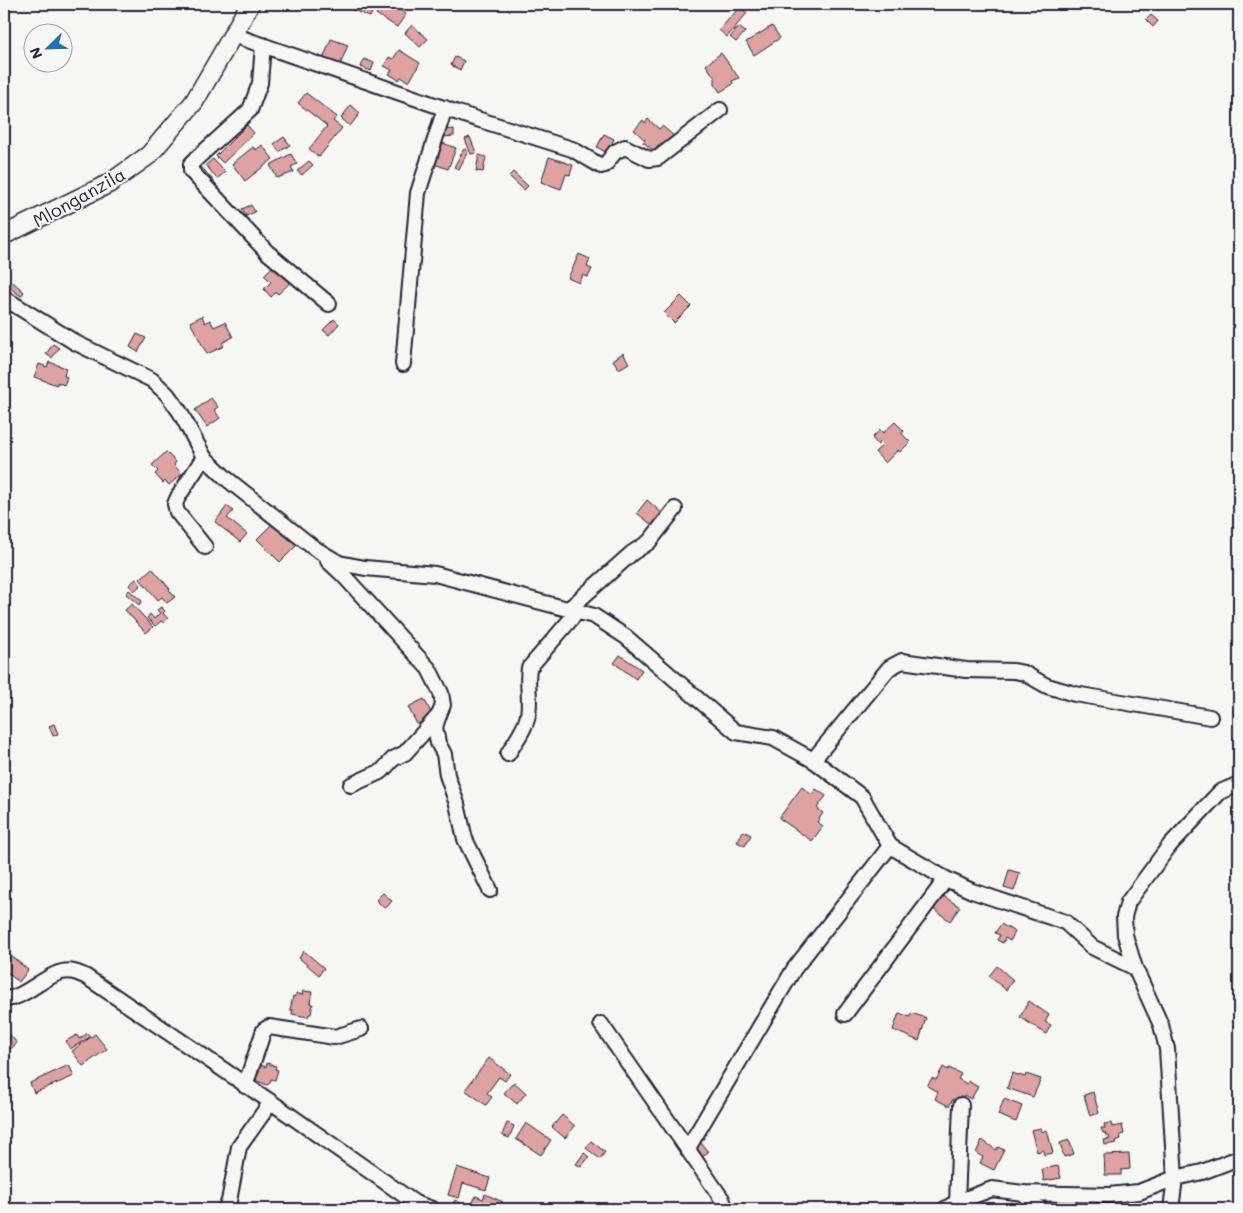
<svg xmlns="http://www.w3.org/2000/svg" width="1243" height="1213" font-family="Mali,sans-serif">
	<rect width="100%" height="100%" fill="#f6f6f2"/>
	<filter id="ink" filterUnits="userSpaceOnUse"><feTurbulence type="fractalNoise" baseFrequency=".02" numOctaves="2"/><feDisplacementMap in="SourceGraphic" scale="10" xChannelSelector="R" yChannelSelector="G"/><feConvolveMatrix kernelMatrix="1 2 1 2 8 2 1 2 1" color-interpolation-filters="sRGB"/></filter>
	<g filter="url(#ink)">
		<g fill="#dea3a1" stroke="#22223b">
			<path d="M349,4H376L370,17L348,8Z"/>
			<path d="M383,4H390L406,14L397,27L376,14Z"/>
			<path d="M740,7L747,13L727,37L719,30Z"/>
			<path d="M1151,15L1158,21L1153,27L1146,20Z"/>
			<path d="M412,25L428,39L420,47L405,33Z"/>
			<path d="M772,26L780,38L754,55L746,42Z"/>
			<path d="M739,27L745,32L736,42L730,37Z"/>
			<path d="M331,39L348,45L340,65L323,59Z"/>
			<path d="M399,50L420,63L409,82L401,77L399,80L389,74L392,70L384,66L389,57L393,59Z"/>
			<path d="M721,53L739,78L732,81L733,84L720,92L715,85V78L706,65Z"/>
			<path d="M455,57L464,61L460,70L451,65Z"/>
			<path d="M364,59L374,63L371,71L361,67Z"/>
			<path d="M306,93L337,117L333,121L342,128L319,157L309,149L327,126L298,103Z"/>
			<path d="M351,105L360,113L350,126L341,118Z"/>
			<path d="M648,119L659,129L662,126L674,136L664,148L660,144L654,151L643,142L645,140L634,130L643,120L645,123Z"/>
			<path d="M247,125L254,133L223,163L216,156Z"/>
			<path d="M454,129V136L443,137V130Z"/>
			<path d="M604,134L614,139L607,153L597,147Z"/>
			<path d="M284,137L290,145L279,152L274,144Z"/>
			<path d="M470,137L476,153L471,154L465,139Z"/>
			<path d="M437,141L456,148L448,169L429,162Z"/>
			<path d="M262,145L273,159L245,181L232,164L253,147L256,150Z"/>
			<path d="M464,149L468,151L459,169L454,167Z"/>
			<path d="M291,154L297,164L291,167L294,172L277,178L270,165Z"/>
			<path d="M479,155L486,157L483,172L476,171Z"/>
			<path d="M549,157L573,165L570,175L566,174L561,189L541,182Z"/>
			<path d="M213,159L225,172L217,179L206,165Z"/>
			<path d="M309,161L313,165L302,175L297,171Z"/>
			<path d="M199,164L217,185L212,190L194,169Z"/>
			<path d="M513,172L528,186L524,190L509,176Z"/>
			<path d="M251,205L255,212L246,216L242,209Z"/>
			<path d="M579,254L590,259L587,267L592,269L588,277L583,275L579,283L568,278Z"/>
			<path d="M274,265L294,279L278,294L276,292L271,297L264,289L271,282L264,275Z"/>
			<path d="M13,282L24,292L21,296L9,287Z"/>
			<path d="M681,296L691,306L674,323L664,313Z"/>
			<path d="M202,316L205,323L210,320L214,327L225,322L233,337L222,343L224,346L207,354L190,322Z"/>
			<path d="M334,319L339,324L329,335L323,330Z"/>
			<path d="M137,334L146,338L138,352L130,347Z"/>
			<path d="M53,344L59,348L52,358L46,354Z"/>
			<path d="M623,353L629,363L619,369L613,360Z"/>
			<path d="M49,362L66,368L64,376L67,377L64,385L57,382V385L34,377L39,364L47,367Z"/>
			<path d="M211,398L218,407L214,410L220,418L207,427L195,410Z"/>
			<path d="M895,422L904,431L902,434L910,442L900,452L898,450L885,463L875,452L883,445L880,442L878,445L872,438L880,430L883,433Z"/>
			<path d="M166,452L176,462L174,465L182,474L169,485L165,481L163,483L155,474L158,471L152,465Z"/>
			<path d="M647,500L663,514L653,526L637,513Z"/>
			<path d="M227,506L233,511L227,518L247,534L240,542L215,522Z"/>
			<path d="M274,522L297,545L280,562L257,539Z"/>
			<path d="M152,568L170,589L169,590L175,597L167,603L162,597L158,600L140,579Z"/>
			<path d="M136,579L141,585L134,591L129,585Z"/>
			<path d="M129,590L142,601L139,605L126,594Z"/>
			<path d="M132,604L153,627L146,633L125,610Z"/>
			<path d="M161,607L165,611L163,613L168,619L164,623L161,621L155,626L147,618L150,614L154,619L160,613L157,610Z"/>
			<path d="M620,655L642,670L636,679L614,663Z"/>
			<path d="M424,699L433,716L417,724L408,707Z"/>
			<path d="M54,724L58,734L53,736L49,726Z"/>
			<path d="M802,787L812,795L816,789L826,796L817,808L823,813L817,822L823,826L812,841L779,818Z"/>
			<path d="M743,831L751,835L745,846L737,842Z"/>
			<path d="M1009,870L1020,873L1014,891L1004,888Z"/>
			<path d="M383,893L392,901L385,909L376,900Z"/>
			<path d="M942,895L960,907L950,921L932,908Z"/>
			<path d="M1001,924L1015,932L1010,941L1005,938L1003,943L997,940L1000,935L995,933Z"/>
			<path d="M304,951L324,968L319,975L299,958Z"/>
			<path d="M9,954L28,970L19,982L4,970V960Z"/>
			<path d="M997,966L1013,980L1006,990L989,976Z"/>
			<path d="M303,991L312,992L310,1003L313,1004L311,1014H309L308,1017L292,1014L293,1010H290L293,996L296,997V993L302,995Z"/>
			<path d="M1029,1001L1049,1015L1045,1022L1051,1025L1046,1034L1020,1017Z"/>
			<path d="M899,1013L910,1017L911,1013L926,1018L919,1041L893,1030Z"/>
			<path d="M4,1028L17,1043L4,1055Z"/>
			<path d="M88,1033L90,1037L70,1049L66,1041L77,1035L79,1039Z"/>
			<path d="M95,1034L107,1049L83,1066L72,1051Z"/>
			<path d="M489,1058L510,1074L505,1081L499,1077L487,1093L492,1097L486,1105L465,1090Z"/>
			<path d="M267,1063L276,1066L275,1069L278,1070L275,1080L271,1079L270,1083L267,1085L252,1079L256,1066L260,1067L261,1065L266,1067Z"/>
			<path d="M69,1065L74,1076L34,1093L30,1083Z"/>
			<path d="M943,1067L948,1070L949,1068L961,1074L958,1079L967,1084L968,1081L978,1087L971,1099L964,1095L960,1102L953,1099L949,1106L935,1099L938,1092L927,1086L932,1078L936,1080Z"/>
			<path d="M1012,1073L1025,1077L1026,1074L1041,1079L1033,1097L1007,1088Z"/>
			<path d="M514,1082L526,1093L517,1104L504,1093Z"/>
			<path d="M1093,1092L1099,1113L1090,1116L1084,1095Z"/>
			<path d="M1004,1099L1022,1106L1016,1122L998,1115Z"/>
			<path d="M562,1115L575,1126L565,1138L552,1127Z"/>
			<path d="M507,1123L514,1126L509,1138L502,1135Z"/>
			<path d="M526,1123L551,1140L541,1155L516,1139Z"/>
			<path d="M1111,1123L1112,1127L1122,1125L1124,1134L1120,1135L1121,1139L1115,1141L1116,1143L1105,1145L1104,1140L1110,1139L1109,1136H1106L1105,1133H1103L1101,1128H1105L1104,1124Z"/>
			<path d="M1041,1128V1132L1047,1130L1053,1153L1044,1155L1043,1150L1037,1152L1031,1130Z"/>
			<path d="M982,1140L996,1150L998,1147L1004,1150L994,1170L980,1163L983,1157L976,1153Z"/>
			<path d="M1069,1140L1074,1154L1064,1157L1060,1143Z"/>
			<path d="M591,1141L605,1152L600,1159L586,1148Z"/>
			<path d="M700,1142L708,1152L701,1158L693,1149Z"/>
			<path d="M584,1153L589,1157L581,1167L576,1164Z"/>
			<path d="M1129,1154L1130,1169L1121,1170V1175H1105L1104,1155Z"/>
			<path d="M1058,1166L1061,1178L1044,1181L1042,1169Z"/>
			<path d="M457,1167L490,1178L486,1190L463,1183L459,1198L448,1195Z"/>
			<path d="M485,1194L503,1202L500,1209H479L471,1206L476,1196L483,1199Z"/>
			<path d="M1059,1198L1072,1202L1070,1209H1056Z"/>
			<path d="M455,1200L466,1206L464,1209H459L452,1205Z"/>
		</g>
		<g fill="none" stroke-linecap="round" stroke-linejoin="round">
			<g stroke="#22223b" stroke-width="18">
				<g id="minor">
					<path d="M233,35L458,113L572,149L601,166L605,165L615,152L625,147L649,159L658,158L720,110"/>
					<path d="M263,45L260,83L250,110L197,158L191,164V171L267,252L329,304"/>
					<path d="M4,298L76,343L152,380L167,394L180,412L204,457L227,479L314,548L339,563L365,568L435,574L594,616L626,637L736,732L773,738L813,760L862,797L890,846L946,879L972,891L1065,922L1092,947L1135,968"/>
					<path d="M403,364L418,193L445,108"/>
					<path d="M204,457L178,497L175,504L177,512L205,547"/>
					<path d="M328,561L344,576L429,669L441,693L443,705L439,715L405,753L393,759L382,771L351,785"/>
					<path d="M570,608L632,553L649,542L675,509"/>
					<path d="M439,715L435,727L438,743L444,754L447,775L457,804L465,839L490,890"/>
					<path d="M508,754C514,743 524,731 527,719C532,703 526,685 529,668L578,611"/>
					<path d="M813,760L889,668L902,661L966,670L1014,671L1024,673L1047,686L1075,694L1210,717"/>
					<path d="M4,999C28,999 51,966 74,972C78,973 82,975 85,976L271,1102L415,1203L432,1209"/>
					<path d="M845,1014L946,879"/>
					<path d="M601,1024L722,1199L726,1209"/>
					<path d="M245,1086L264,1030L269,1027L335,1037L361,1029"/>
					<path d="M688,1148L794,969L890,846"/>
					<path d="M1023,1193L1040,1209"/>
					<path d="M957,1202L961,1105"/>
					<path d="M225,1209L229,1201L239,1147L271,1102"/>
					<path d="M945,1209L957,1202L992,1189L1023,1193L1109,1195L1139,1192L1175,1178L1202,1172L1239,1158"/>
					<path d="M1171,1209L1175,1178L1167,1049L1161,1025L1135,968L1125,935L1124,917L1128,902L1170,845L1220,792L1239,784"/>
				</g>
			</g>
			<g stroke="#22223b" stroke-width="21">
				<path id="tertiary" d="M4,235L110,183L149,155L194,102L223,52L250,4"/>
			</g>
			<use href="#minor" stroke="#f6f6f2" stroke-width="14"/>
			<use href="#tertiary" stroke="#f6f6f2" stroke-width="18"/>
		</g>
	</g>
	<g text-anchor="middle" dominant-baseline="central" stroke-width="4" stroke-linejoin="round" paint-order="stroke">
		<g font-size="18" fill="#22223b" stroke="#f6f6f2">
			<text transform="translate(79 197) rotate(-29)">Mlonganzila</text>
		</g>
	</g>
	<rect width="1243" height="1213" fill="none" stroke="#f6f6f2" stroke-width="20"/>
	<rect x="10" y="10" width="1223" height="1193" fill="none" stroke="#22223b" stroke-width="2" filter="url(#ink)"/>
	<g transform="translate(48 48) rotate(247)"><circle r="24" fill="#f6f6f2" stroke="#a1a1a9"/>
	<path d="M0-4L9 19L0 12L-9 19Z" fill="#1f6fb2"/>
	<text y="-8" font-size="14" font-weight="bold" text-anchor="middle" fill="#22223b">N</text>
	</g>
</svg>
